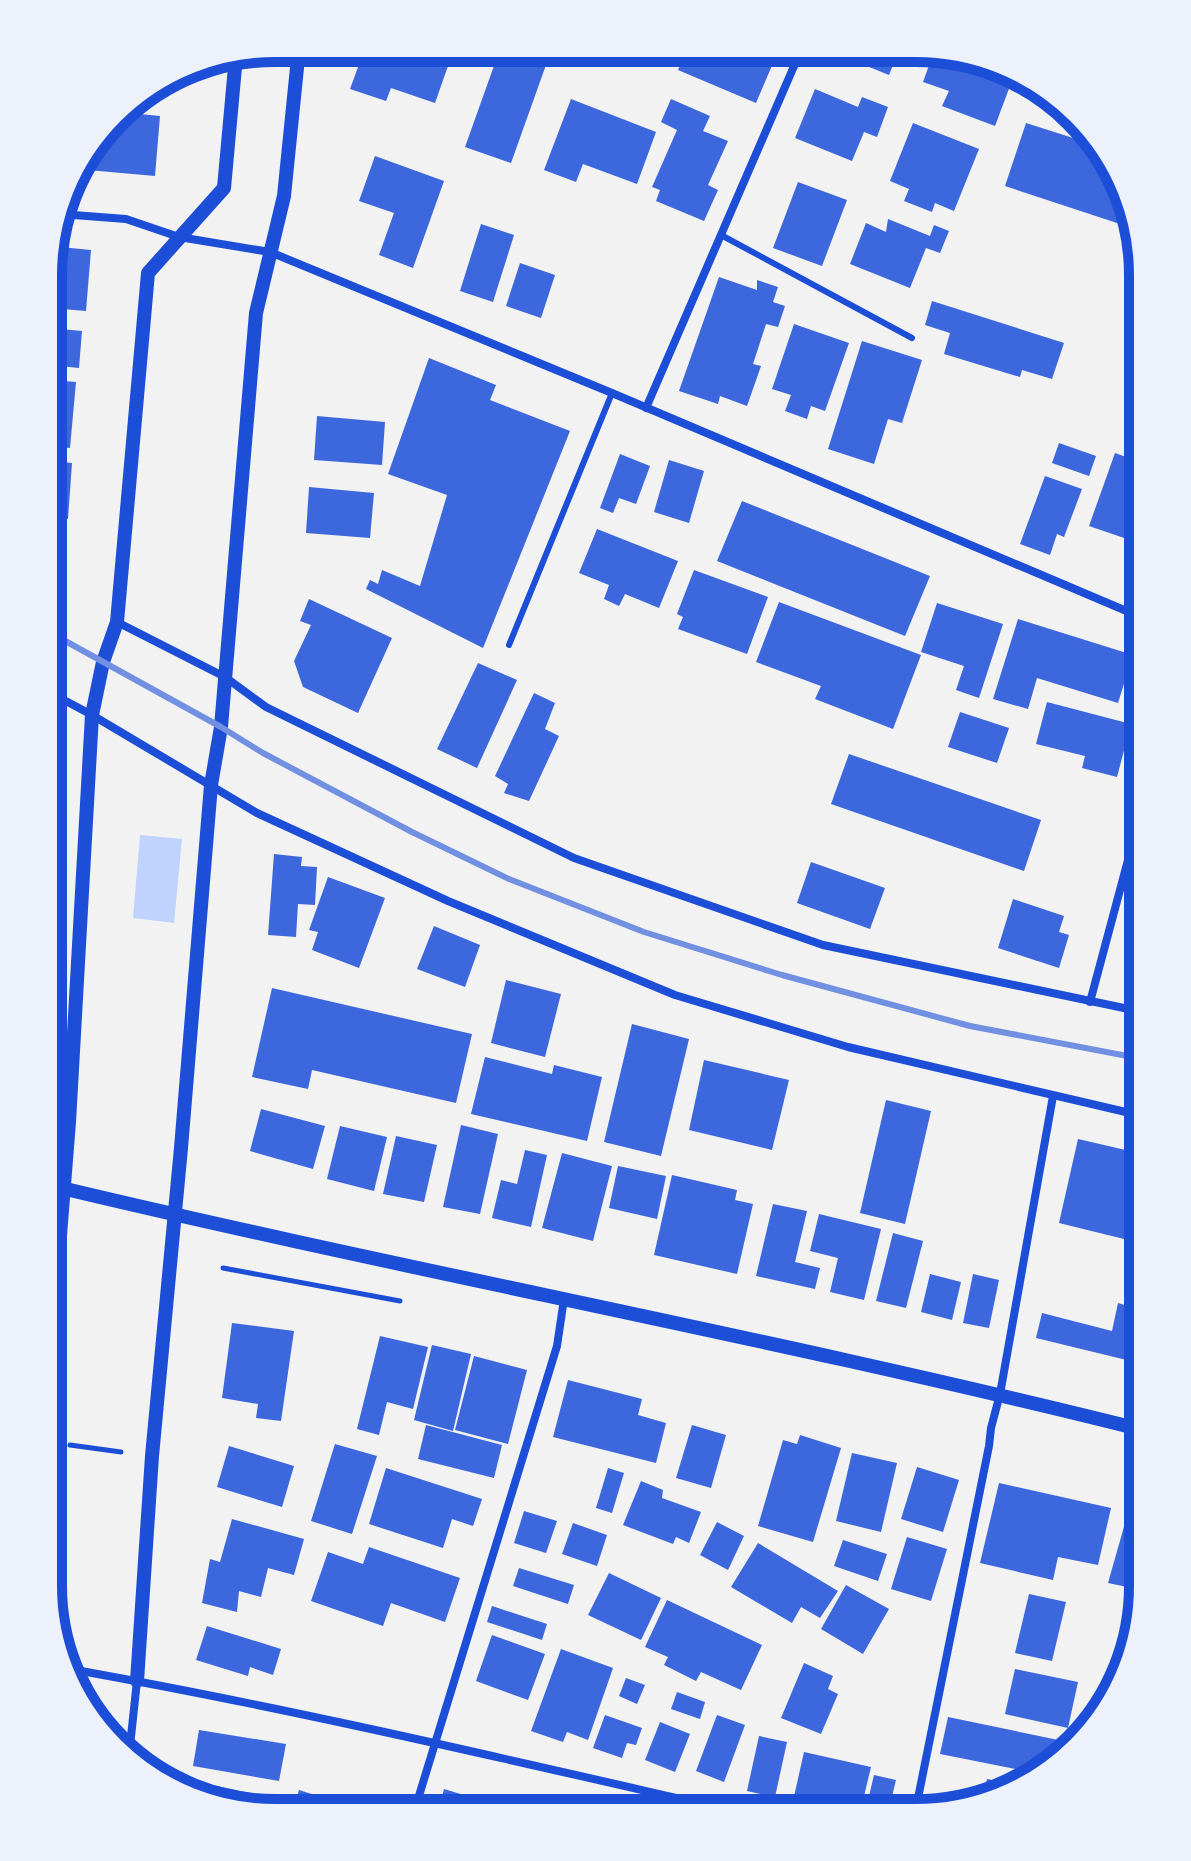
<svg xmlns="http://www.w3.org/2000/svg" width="1191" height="1861" font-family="Barlow,sans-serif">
	<rect width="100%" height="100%" fill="#f2f2f2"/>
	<path fill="#bfd3fe" d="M140,835L182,839L174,923L133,918Z"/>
	<g fill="#3d67dc">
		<path d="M365,48H380L454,49L435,103L391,88L386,101L350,89Z"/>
		<path d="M500,49H529L526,57L546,65L511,163L465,147Z"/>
		<path d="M687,49H762V51L776,56L756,103L678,70Z"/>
		<path d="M827,50H899L889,75Z"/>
		<path d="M959,56L1013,78L995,126L942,106L949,91L923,82L932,57L956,67Z"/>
		<path d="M815,89L858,107L862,97L888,107L877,137L864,132L852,161L795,138Z"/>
		<path d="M571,99L656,132L637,184L583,164L576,182L544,170Z"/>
		<path d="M671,99L710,116L703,131L728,141L708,185L718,190L704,221L656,201L660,190L652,187L677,130L661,122Z"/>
		<path d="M119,112L160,116L155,176L76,169Z"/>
		<path d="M913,123L979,149L954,211L935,203L932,212L904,201L909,189L890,181Z"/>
		<path d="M1026,123L1092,144L1126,188L1128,200L1120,224L1005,186Z"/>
		<path d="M375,156L444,181L413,268L379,255L394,213L359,201Z"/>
		<path d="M798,182L847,200L822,266L773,248Z"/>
		<path d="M888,219L930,236L934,225L949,231L940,253L926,248L910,288L850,264L866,223L886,232Z"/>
		<path d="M481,224L514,235L493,302L460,291Z"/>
		<path d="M50,246L91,250L86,311L50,308Z"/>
		<path d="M520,263L555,275L541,318L506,306Z"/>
		<path d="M719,277L757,290V280L778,287L773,302L785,306L778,327L766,324L753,364L761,366L747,406L720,396L718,404L679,391Z"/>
		<path d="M932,301L1064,343L1052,379L1022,370L1020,377L944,354L950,333L925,325Z"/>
		<path d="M794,324L849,343L825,411L811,406L807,419L785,411L791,395L772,389Z"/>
		<path d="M50,328L82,331L79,368L50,365Z"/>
		<path d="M862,341L922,360L902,423L888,419L874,464L828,449Z"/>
		<path d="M429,358L496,385L490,400L570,431L483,648L366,589L370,580L378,584L382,570L420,586L447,495L388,474Z"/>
		<path d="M50,380L76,382L70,448L50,446Z"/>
		<path d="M317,416L385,422L382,465L314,460Z"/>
		<path d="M1059,443L1096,456L1089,476L1052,463Z"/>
		<path d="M1115,453L1143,463V501L1130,540L1089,526Z"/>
		<path d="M620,454L650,466L636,504L619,498L613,513L600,508Z"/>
		<path d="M669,460L704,471L689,523L654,512Z"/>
		<path d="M50,461L72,463L68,519L55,518L53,549L49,548Z"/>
		<path d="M1045,476L1082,489L1064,537L1057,534L1050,555L1020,544Z"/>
		<path d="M309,487L374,493L370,538L306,533Z"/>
		<path d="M742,501L930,576L905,636L717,561Z"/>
		<path d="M597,529L678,561L659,608L625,594L619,606L604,599L609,585L579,573Z"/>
		<path d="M1143,535V587L1125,581Z"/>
		<path d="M694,570L768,597L747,654L678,629L683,617L677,614Z"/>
		<path d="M309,599L392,638L358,713L303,687L294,661L311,625L300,621Z"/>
		<path d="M779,602L921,655L893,729L815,699L821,686L756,662Z"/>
		<path d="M937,603L1003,624L979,698L956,690L964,666L921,652Z"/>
		<path d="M1018,619L1133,655L1118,703L1037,678L1028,709L993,699Z"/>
		<path d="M478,663L517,680L477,768L437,749Z"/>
		<path d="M534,693L555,703L545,729L559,736L529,801L504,793L508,784L495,776Z"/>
		<path d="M1047,702L1131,724L1117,777L1082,768L1085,756L1036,744Z"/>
		<path d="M960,712L1009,728L997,763L948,747Z"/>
		<path d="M849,754L1041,820L1024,871L831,804Z"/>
		<path d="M274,854L302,857L301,866L317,867L315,905L298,904L296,937L268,935Z"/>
		<path d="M811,862L885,888L870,929L797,903Z"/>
		<path d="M328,877L385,898L359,968L312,950L318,932L309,930Z"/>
		<path d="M1013,899L1064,916L1059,932L1069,935L1059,968L998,948Z"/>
		<path d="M1142,920L1143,921V981L1126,977Z"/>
		<path d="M434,926L480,945L465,987L417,969Z"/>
		<path d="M506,980L561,994L545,1057L491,1043Z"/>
		<path d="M272,988L472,1034L456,1103L312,1070L308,1089L252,1077Z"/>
		<path d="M632,1024L689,1039L661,1156L604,1142Z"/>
		<path d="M485,1057L552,1074L554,1065L602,1077L587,1141L471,1114Z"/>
		<path d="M704,1060L789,1080L772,1150L689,1130Z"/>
		<path d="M886,1100L931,1111L905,1224L860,1213Z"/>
		<path d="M261,1109L325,1126L313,1169L250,1151Z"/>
		<path d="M461,1125L498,1134L480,1214L443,1207Z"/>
		<path d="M340,1126L387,1137L374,1191L327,1179Z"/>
		<path d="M396,1136L437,1145L424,1202L383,1194Z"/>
		<path d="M1078,1139L1143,1154V1195L1135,1193L1124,1239L1059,1223Z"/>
		<path d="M525,1150L547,1155L531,1227L492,1218L501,1180L517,1184Z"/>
		<path d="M562,1153L612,1166L593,1241L542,1228Z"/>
		<path d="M618,1166L666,1176L657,1219L609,1208Z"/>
		<path d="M672,1175L737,1190L735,1200L753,1204L737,1274L654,1255Z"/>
		<path d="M773,1204L807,1211L795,1262L820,1268L815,1289L756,1276Z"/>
		<path d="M819,1214L881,1229L864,1300L830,1292L838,1258L810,1251Z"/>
		<path d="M893,1233L923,1241L906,1308L876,1301Z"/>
		<path d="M930,1274L961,1282L952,1320L921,1312Z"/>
		<path d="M973,1274L999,1280L989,1328L963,1323Z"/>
		<path d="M1133,1299L1143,1301V1364L1036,1338L1042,1313L1112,1331L1118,1303L1131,1307Z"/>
		<path d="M232,1323L294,1331L281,1421L256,1418L258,1404L222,1398Z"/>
		<path d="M380,1336L428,1347L413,1409L387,1402L379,1435L357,1429Z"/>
		<path d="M432,1345L471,1354L453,1431L414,1420Z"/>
		<path d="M474,1356L527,1370L508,1444L455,1430Z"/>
		<path d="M568,1380L642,1399L638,1415L666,1423L656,1463L553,1437Z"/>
		<path d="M426,1425L502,1445L494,1478L418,1459Z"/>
		<path d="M692,1425L726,1435L711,1488L676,1478Z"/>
		<path d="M800,1435L841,1448L813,1542L758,1526L783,1440L797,1444Z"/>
		<path d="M335,1444L377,1456L352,1534L311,1521Z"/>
		<path d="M229,1446L294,1466L282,1507L217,1487Z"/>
		<path d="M852,1453L897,1463L881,1532L836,1521Z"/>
		<path d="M917,1467L959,1480L943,1532L901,1519Z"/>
		<path d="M386,1468L482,1499L473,1526L452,1519L443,1548L369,1524Z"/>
		<path d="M608,1468L624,1473L612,1513L596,1508Z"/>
		<path d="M641,1481L663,1490L662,1498L701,1512L689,1543L676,1537L673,1544L623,1525Z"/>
		<path d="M999,1483L1111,1508L1098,1565L1058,1557L1053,1580L980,1563Z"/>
		<path d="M1129,1509L1143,1512L1142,1590L1108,1583Z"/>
		<path d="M524,1511L557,1521L546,1553L514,1543Z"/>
		<path d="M232,1519L304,1539L294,1575L268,1568L261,1597L239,1591L237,1612L202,1603L210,1559L220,1562Z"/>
		<path d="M717,1522L744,1536L728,1570L700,1555Z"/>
		<path d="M573,1523L607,1535L597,1566L562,1554Z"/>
		<path d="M907,1537L947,1549L931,1601L891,1589Z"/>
		<path d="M843,1540L887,1554L878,1581L834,1566Z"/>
		<path d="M758,1543L838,1591L820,1618L801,1607L792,1623L731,1587Z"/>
		<path d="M369,1547L460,1578L445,1622L391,1603L383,1626L311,1601L328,1552L363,1564Z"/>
		<path d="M519,1568L574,1585L568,1604L513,1586Z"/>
		<path d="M609,1573L661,1598L641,1640L588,1615Z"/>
		<path d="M846,1585L889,1609L863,1654L821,1629Z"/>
		<path d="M1029,1594L1066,1602L1052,1661L1015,1653Z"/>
		<path d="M667,1600L762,1645L741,1690L701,1672L696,1681L664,1665L668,1657L645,1647Z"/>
		<path d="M492,1606L547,1624L542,1640L487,1622Z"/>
		<path d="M207,1626L281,1649L273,1675L250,1667L248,1676L196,1660Z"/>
		<path d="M492,1635L545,1654L528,1700L476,1681Z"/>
		<path d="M561,1649L613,1668L588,1740L567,1732L563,1742L531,1731Z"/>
		<path d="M804,1663L833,1676L828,1689L838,1694L821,1734L781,1718Z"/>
		<path d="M1015,1669L1078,1682L1068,1728L1005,1714Z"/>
		<path d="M626,1678L645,1685L637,1704L619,1696Z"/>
		<path d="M677,1692L705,1702L700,1719L671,1709Z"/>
		<path d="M605,1715L642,1728L636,1745L627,1743L622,1758L593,1748Z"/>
		<path d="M717,1715L745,1725L724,1782L696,1771Z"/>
		<path d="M948,1717L1068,1742L1024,1778L1025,1771L940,1754Z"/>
		<path d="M660,1722L690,1734L675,1772L645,1760Z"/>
		<path d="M199,1730L286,1744L279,1781L193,1766Z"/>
		<path d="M759,1736L787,1742L775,1797L747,1791Z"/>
		<path d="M804,1752L871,1767L860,1813H847L793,1801Z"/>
		<path d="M874,1775L896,1780L888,1813H865Z"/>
		<path d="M987,1779L1003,1782L1000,1796L955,1805L958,1791L983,1797Z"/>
		<path d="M189,1780L264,1796L261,1811H246L187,1787Z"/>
		<path d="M444,1789L484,1801L481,1812H449L439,1808Z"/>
		<path d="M299,1790L366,1811H293Z"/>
		<path d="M498,1794L532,1805L529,1812H492Z"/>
	</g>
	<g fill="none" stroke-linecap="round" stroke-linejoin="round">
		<g stroke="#1d4ed8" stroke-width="5">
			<path d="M223,1268L400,1301"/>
			<path d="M70,1445L121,1452"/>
		</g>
		<g stroke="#1d4ed8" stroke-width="6">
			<path d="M721,235L912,338"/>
			<path d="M509,645L612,393"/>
		</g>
		<g stroke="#1d4ed8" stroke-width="8">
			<path d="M60,214L126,219L179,237L270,252L612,393L1143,618"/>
			<path d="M646,408L801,50"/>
			<path d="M117,622L225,677L266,707L574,858L823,945L1143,1012"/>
			<path d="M49,692L92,715L257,813L448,901L675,995L848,1047L1143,1116"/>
			<path d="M1090,1002L1143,804"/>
			<path d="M64,1668C291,1708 514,1761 738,1812"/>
			<path d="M129,1755L137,1681"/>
			<path d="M414,1812L557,1346L564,1299"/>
			<path d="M915,1813L989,1446L991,1428L1000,1394L1053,1096"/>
		</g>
		<g stroke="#1d4ed8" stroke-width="14">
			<path d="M49,1185C412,1272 780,1339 1143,1430"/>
			<path d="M48,1386L69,1122L92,715L103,662L117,622L148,273L224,188L236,56"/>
			<path d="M137,1681L152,1456L181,1148L211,785L221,727L256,313L284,196L299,48"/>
		</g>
		<path stroke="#7290e2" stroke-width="6" d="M49,632L221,727L263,753L412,832L509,879L644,932L782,975L970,1026L1143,1059"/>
	</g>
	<path d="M0 0H1191V1861H0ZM275 62H916A213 213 0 0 1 1129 275V1586A213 213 0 0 1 916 1799H275A213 213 0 0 1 62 1586V275A213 213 0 0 1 275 62Z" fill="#edf1fc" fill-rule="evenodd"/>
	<path fill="none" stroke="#1d4ed8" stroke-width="10" d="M275 62H916A213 213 0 0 1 1129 275V1586A213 213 0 0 1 916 1799H275A213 213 0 0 1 62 1586V275A213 213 0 0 1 275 62Z"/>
</svg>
